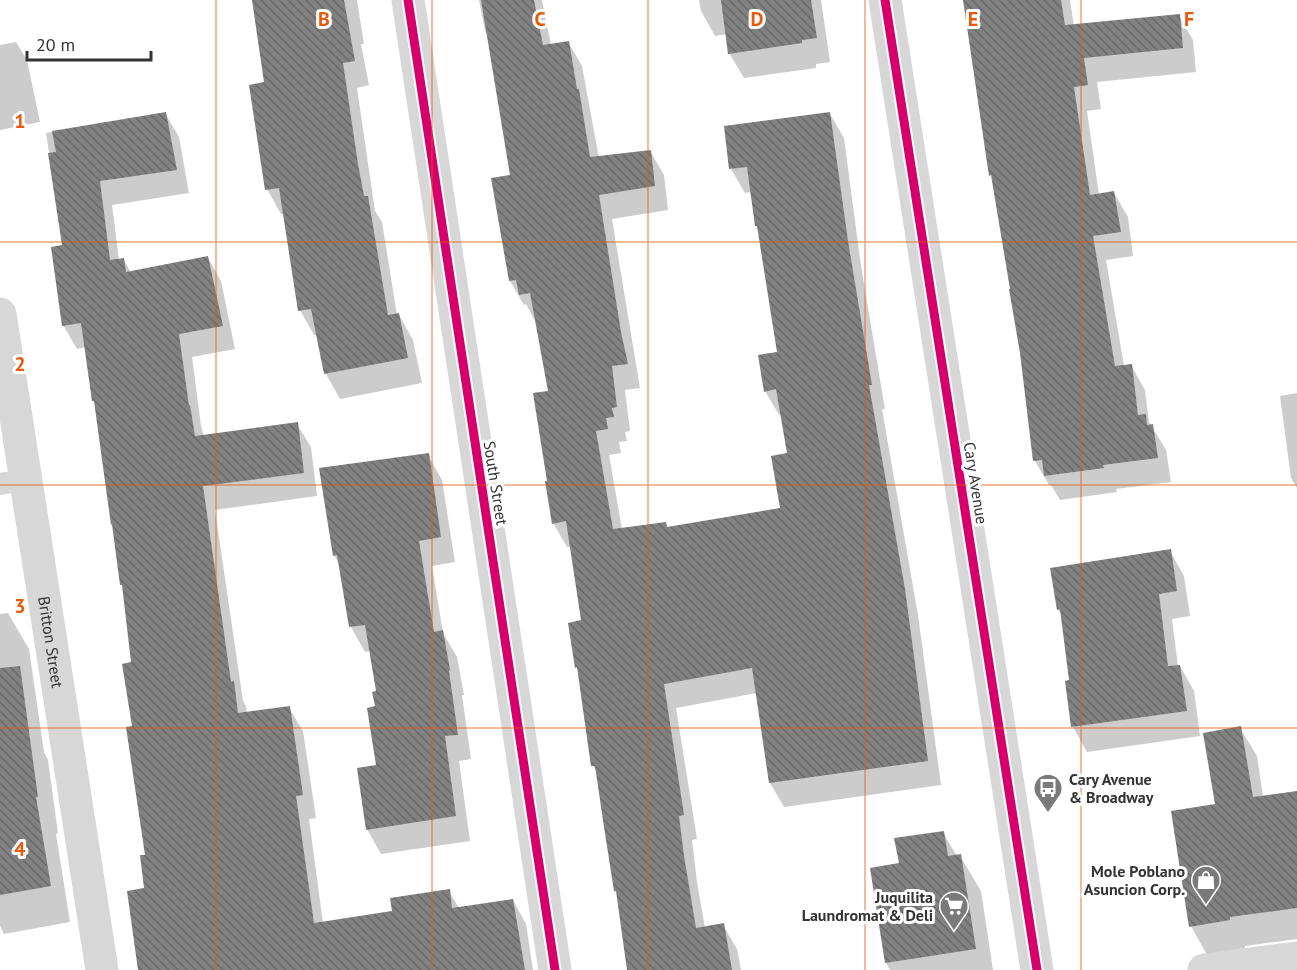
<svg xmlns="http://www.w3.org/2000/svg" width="1297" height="970" font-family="'PT Sans',sans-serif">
	<defs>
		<pattern id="building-back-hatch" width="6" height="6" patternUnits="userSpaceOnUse" patternTransform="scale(1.5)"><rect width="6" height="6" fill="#818181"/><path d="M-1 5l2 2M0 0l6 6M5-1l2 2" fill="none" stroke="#6a6a6a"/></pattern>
	</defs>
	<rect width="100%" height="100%" fill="#fff"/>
	<g fill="#0003">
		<path d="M253,0H357L364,44H361L369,85L357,88L372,191L375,211L382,222L397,315H399L413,340L422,383L340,399L326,374L318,335H314L300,310L284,214H281L267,189L266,84Z"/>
		<path d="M479,0H542L551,45L568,42L582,66L599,158L650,151L664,175L668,210L612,219L640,388L625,390L630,431L625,432L627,441L619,442L621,453L609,455L622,529L665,524L668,528L782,510L789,454L782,415H779L765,391L778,353L752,192L745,193L731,169L830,114L844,138L861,266L885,409H882L918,615L941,785L784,807L770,783L757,693L676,708L697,839L692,840L697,882L705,928L723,925L737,949L741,970H629L618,896L615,891L598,775L593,766L579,672L576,667L583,622L572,547H567L553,523L548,482L549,392L536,318L534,319L526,304L524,305L510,281L512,176L489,37L485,31Z"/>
		<path d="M699,0H821L830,62L816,64V68L744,78L729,53L727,34L715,36L701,11Z"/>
		<path d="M964,0H1070L1074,26L1179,16L1193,40L1196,72L1097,82L1101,109L1087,111L1099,195L1114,193L1128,217L1133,256L1106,260L1124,366L1131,365L1145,390L1149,422L1166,450L1171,482L1116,489L1117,492L1060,500L1051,485H1049L1035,461L1022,353L994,180L991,175Z"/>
		<path d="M16,42L27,60L40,122L0,130V45Z"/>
		<path d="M165,113L179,137L189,193L112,205L119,260H124L131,273L208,258L221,281L235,349L192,357L201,426L204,436L297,424L311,447L317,496L215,510L243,701L246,706L247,713L289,708L303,731L316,818L309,819L323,923L393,912L449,891L459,908L513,900L526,924L533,970H143L147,856L134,727L133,664L124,588L122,584L114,528L112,524L96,405L93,401L86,347L77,349L63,325L64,247L46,133Z"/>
		<path d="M1297,393V488L1291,478L1280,396Z"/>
		<path d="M428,455L442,480L455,562L432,566L443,633L457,657L464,695H462L471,759L459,761L470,841L381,854L367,829L378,767L376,708L378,692L371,651L365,652L351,627L341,567L334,555Z"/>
		<path d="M1170,551L1184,576L1190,616L1172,619L1178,666H1180L1194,691L1200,736L1087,752L1073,727L1067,682L1071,681L1062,617L1058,609Z"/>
		<path d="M8,613L29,649L44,752L48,760L58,833L56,834L70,922L4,934L0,926V614Z"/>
		<path d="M1240,728L1257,756L1263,797L1297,793V939L1245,946V948L1207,955L1191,926L1217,805Z"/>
		<path d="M943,833L957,856H960L981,891L993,970H890L886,963L900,864Z"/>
	</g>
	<g fill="url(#building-back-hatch)">
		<path d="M252,0H344L355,61L343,63L358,164L364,196H368L388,315L399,313L408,358L324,374L311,309L298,311L279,188L265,190L249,85L264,82Z"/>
		<path d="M481,0H534L543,45L569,41L577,89H579L590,157L651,150L655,186L599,195L621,332L628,364L612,366L617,407L612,408L614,417L606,418L608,429L596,431L613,529L666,522L667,527L780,508L771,456L787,453L776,389L764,392L758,355L777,352L757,226H755L747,167L729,169L724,126L830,112L848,241L872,385H869L905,589L928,761L769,783L752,668L664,684L684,815L679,816L684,856L696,928L724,923L732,970H627L616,891H614L604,827L595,766H591L577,667L575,668L568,623L581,620L566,521L552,524L545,481H547L533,393L548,391L530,293L519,295L516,280L509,281L491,178L510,175Z"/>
		<path d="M721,0H811L817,38L802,40V43L728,54Z"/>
		<path d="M963,0H1061L1065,25L1180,14L1183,48L1084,58L1088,85L1074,87L1090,195L1114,191L1121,232L1093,236L1115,366L1132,364L1138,415L1146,414L1147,425L1153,424L1158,458L1103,465L1104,468L1044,476L1042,460L1033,461L1020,353L1009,289H1010L991,175L989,176Z"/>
		<path d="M166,112L177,170L100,181L110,260L124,258L126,272L208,256L223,326L179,334L189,406L190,405L195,436L298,422L304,473L203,486L231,682L234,681L238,713L290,706L303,795L296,796L314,923L392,911L390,898L450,889L452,908L513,899L525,970H138L127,891L144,888L140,855H145L126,727L132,726L122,664L131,662L122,585H120L112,524L111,525L94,401H92L81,323L62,326L51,247L62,245L48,153L56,152L52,131Z"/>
		<path d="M429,453L441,537L419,541L434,632L443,630L450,670L449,671L458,735L445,736L456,816L366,830L357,768L376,765L367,708L375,706L372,692L376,691L365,625L349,627L337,555L333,556L319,468Z"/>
		<path d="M1171,549L1177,591L1159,594L1168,666L1180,665L1187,711L1071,727L1065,681L1069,680L1060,609L1057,610L1050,568Z"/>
		<path d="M20,666L38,797H36L51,886L0,895V668Z"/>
		<path d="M1241,726L1253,797L1297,791V908L1230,917V920L1189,927L1171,811L1215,804L1203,733Z"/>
		<path d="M944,831L948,856L961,854L976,949L885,963L870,868L899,863L894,838Z"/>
	</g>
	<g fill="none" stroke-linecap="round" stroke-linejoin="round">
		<path stroke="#d7d7d7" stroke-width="22" d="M0,484L26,480"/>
		<g stroke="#d7d7d7" stroke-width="33">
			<path d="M408,0L555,970"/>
			<path d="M885,0L1037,970"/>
			<path id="s1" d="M0,314L102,970"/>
		</g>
		<path stroke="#d7d7d7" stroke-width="33" d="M1204,970L1297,958"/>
		<g stroke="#fff" stroke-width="13">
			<g id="cycleway">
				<path d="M408,0L555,970"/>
				<path d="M885,0L1037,970"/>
			</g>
		</g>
		<use href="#cycleway" stroke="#d6006c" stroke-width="9"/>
	</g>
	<path fill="none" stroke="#e8590c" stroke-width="1.5" stroke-opacity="0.55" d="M216,0V970M432,0V970M648,0V970M865,0V970M1081,0V970M0,242H1297M0,485H1297M0,728H1297"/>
	<defs>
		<g id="bus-pin" transform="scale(1.5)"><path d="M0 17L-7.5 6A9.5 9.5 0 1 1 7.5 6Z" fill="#7a7a7a" stroke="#fff"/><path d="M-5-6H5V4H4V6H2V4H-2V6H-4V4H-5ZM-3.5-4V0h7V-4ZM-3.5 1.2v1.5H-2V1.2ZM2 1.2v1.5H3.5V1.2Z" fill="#fff"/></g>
		<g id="shop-pin" transform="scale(1.5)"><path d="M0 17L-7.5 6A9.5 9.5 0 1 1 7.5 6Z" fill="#7a7a7a" stroke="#fff"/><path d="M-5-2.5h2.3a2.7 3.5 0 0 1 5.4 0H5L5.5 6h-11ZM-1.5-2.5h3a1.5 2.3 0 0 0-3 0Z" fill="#fff"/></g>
		<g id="supermarket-pin" transform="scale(1.5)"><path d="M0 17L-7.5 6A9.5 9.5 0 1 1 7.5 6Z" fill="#7a7a7a" stroke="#fff"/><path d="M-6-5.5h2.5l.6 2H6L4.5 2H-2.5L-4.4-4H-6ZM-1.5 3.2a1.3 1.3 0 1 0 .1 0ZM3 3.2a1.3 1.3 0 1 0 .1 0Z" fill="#fff"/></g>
	</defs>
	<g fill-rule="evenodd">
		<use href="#bus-pin" x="1048" y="788"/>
		<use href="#shop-pin" x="1206" y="880"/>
		<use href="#supermarket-pin" x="954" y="906"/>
	</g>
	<g text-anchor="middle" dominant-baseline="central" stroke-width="6" stroke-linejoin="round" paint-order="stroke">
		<g font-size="16" fill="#333" stroke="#fff">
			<text transform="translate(496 483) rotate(81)">South Street</text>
			<text transform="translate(976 483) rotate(81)">Cary Avenue</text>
			<text stroke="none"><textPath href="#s1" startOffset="332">Britton Street</textPath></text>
		</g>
		<g font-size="16" font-weight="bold" fill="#333" stroke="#fff" text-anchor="end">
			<text x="1069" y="779" text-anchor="start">Cary Avenue<tspan x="1069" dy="18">&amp; Broadway</tspan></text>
			<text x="1185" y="871">Mole Poblano<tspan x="1185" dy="18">Asuncion Corp.</tspan></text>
			<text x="933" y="897">Juquilita<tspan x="933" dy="18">Laundromat &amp; Deli</tspan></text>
		</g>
	</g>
	<g font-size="20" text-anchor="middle" font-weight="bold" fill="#e8590c" stroke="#fff" stroke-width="6" stroke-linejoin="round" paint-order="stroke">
		<text x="324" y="26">B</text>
		<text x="540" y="26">C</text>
		<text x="757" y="26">D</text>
		<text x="973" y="26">E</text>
		<text x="1189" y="26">F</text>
		<text x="20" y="128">1</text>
		<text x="20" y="371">2</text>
		<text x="20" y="613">3</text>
		<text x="20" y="856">4</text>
	</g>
	<path d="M27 51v9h124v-9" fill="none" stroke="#333333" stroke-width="3"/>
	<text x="36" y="51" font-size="18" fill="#333333" stroke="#ffffff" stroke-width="4.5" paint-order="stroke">20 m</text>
</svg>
